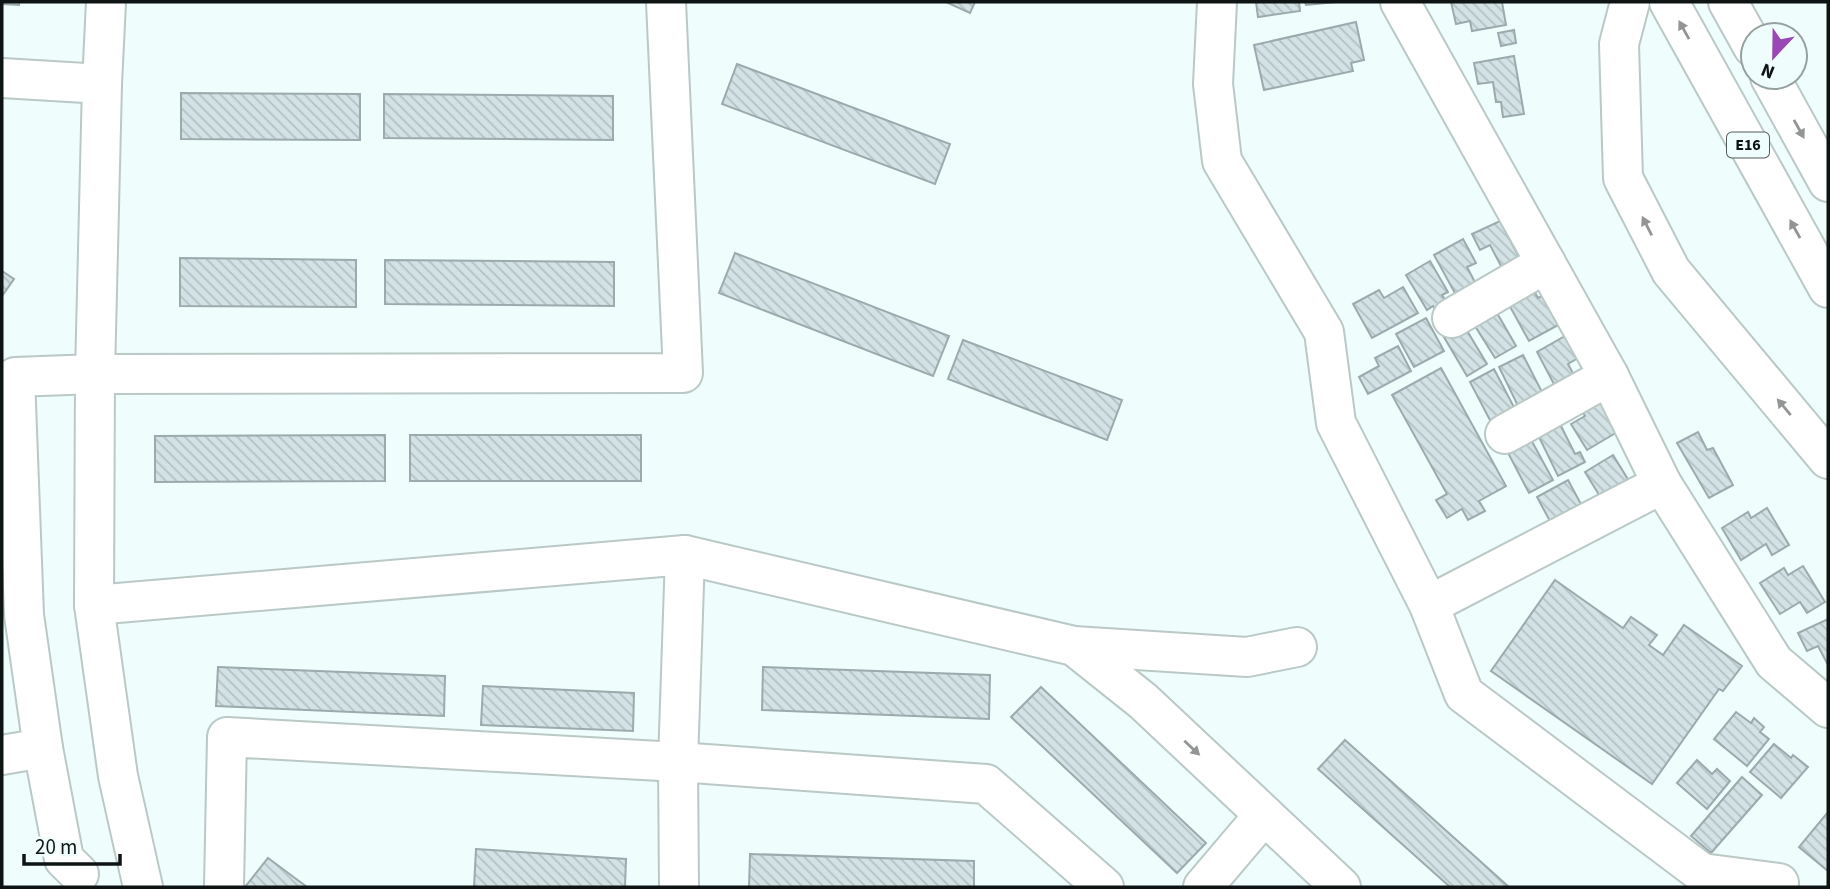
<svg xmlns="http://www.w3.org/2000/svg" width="1830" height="889" font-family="'Source Sans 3',sans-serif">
	<defs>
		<pattern id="building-back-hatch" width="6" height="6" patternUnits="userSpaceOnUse" patternTransform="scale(1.75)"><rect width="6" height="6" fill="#d3e2e5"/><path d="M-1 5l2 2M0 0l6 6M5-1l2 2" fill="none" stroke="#b4c1c4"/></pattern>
	</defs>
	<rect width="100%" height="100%" fill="#effefc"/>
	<g fill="url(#building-back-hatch)" stroke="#9baaad" stroke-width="2">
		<path d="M2,2H19V5L2,4Z"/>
		<path d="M946,2H975L970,13Z"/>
		<path d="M1256,2H1299L1300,11L1258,17Z"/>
		<path d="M1305,2H1337L1306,5Z"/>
		<path d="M1451,2H1502L1506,25L1472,31L1470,21L1456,24Z"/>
		<path d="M1356,22L1364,60L1351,63L1353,71L1264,90L1254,45Z"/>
		<path d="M1514,30L1516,43L1501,46L1498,33Z"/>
		<path d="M1514,56L1524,114L1503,117L1501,102H1496L1493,82L1478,84L1474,63Z"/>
		<path d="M737,64L950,144L935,184L722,104Z"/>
		<path d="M181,93L360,94V140L181,139Z"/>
		<path d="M384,94L613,96V140L384,138Z"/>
		<path d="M1500,221L1520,259L1502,268L1490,245L1480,250L1472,234Z"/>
		<path d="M1463,239L1476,263L1467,267L1476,284L1456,295L1434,255Z"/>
		<path d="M735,253L949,336L933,376L719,293Z"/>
		<path d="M180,258L356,260V307L180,306Z"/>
		<path d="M385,260L614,262V306L385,304Z"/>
		<path d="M1430,261L1448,292L1442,295L1449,306L1437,313L1433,306L1427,310L1406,275Z"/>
		<path d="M2,271L14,279L2,296Z"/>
		<path d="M1403,287L1418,313L1372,338L1353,304L1379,290L1384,298Z"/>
		<path d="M1533,289L1538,298L1544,295L1560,324L1529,341L1508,303Z"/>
		<path d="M1497,313L1516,346L1495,358L1475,326Z"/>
		<path d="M1426,318L1444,351L1414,367L1396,334Z"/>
		<path d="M1466,329L1487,364L1467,376L1441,332Z"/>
		<path d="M1565,336L1578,358L1568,364L1574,375L1555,386L1537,352Z"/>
		<path d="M963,340L1122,400L1107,440L948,379Z"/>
		<path d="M1398,346L1411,371L1368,394L1359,377L1379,366L1375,358Z"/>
		<path d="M1523,355L1543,394L1518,406L1499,367Z"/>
		<path d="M1441,368L1506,486L1479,501L1485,511L1468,520L1462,509L1447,518L1436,500L1447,494L1392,395Z"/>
		<path d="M1494,369L1517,413L1493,426L1470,382Z"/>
		<path d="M1600,399L1619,431L1587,450L1571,424L1585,416L1581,410Z"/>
		<path d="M1560,424L1575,454L1580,452L1585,462L1558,476L1538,435Z"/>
		<path d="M1698,432L1707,450L1713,448L1733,485L1709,498L1677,443Z"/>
		<path d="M385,435V481L155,482V436Z"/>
		<rect x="410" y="435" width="231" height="46"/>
		<path d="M1529,436L1553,480L1529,493L1506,449Z"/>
		<path d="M1613,455L1629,481L1601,498L1585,472Z"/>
		<path d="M1568,480L1582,506L1551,523L1537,497Z"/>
		<path d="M1767,508L1789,545L1772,555L1766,544L1741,560L1722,528L1748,512L1751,518Z"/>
		<path d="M1803,566L1825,602L1807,613L1800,602L1780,614L1760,583L1784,568L1788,575Z"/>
		<path d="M1555,580L1623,628L1631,617L1657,635L1649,645L1663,655L1684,625L1742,666L1723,691L1719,689L1652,784L1491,671Z"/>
		<path d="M1828,619V665L1818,646L1807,651L1798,633Z"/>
		<path d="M218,667L445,676L444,716L216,706Z"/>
		<path d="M763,667L990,675L989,719L762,710Z"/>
		<path d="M483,686L634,693L633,731L481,725Z"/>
		<path d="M1041,687L1206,843L1177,873L1011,717Z"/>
		<path d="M1736,712L1751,723L1754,718L1764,727L1760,732L1769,739L1747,766L1714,739Z"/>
		<path d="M1345,740L1509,887H1450L1318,769Z"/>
		<path d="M1774,744L1791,758L1793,755L1808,767L1781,798L1750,772Z"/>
		<path d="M1697,760L1712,774L1717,769L1730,781L1707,809L1677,783Z"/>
		<path d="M1742,777L1762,795L1711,853L1691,836Z"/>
		<path d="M1828,812V871L1799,847Z"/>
		<path d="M476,849L626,859L625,887H474Z"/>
		<path d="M750,854L974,861V887H749Z"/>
		<path d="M268,858L307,887H245Z"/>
	</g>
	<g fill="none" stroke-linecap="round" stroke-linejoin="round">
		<g stroke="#bac9c6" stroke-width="42">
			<g id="minor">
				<path d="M106,2L102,84L95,374L94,605L118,776L143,887"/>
				<path d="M1217,2L1213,84L1222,161L1324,332L1336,423L1429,605L1464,694L1702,873L1779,883"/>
				<path d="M1400,2L1609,376L1662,484L1774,662L1828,708"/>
				<path d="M2,78L102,84"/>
				<path d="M1452,318L1546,263"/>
				<path d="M1505,434L1609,376"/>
				<path d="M94,605L685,555L1074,646L1143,701L1341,887"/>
				<path d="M1429,605L1662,484"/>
				<path d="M1074,646L1247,657L1297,647"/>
				<path d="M2,755L43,748"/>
				<path d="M79,874L64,859L43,748L24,615L15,377L95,374L683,373L666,2"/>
				<path d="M224,887L227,737L678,762L986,784L1104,887"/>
				<path d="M679,887L678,762L685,555"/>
				<path d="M1203,887L1264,815"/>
			</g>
		</g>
		<g stroke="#bac9c6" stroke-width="42">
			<g id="highway">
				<path d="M1630,2L1619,44L1623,178L1671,271L1828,459"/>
				<path d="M1669,2L1828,288"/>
				<path d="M1728,2L1753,47"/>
				<path d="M1770,77L1828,182"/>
			</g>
		</g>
		<use href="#minor" stroke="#fff" stroke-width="38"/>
		<use href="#highway" stroke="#fff" stroke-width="38"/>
	</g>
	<defs><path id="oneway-solid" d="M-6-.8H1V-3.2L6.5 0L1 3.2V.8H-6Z" transform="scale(1.75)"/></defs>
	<g fill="#939595">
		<use href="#oneway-solid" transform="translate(1684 30) rotate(-119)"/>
		<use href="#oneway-solid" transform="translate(1799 129) rotate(61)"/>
		<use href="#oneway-solid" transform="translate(1647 226) rotate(-117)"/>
		<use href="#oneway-solid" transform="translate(1795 229) rotate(-119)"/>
		<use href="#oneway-solid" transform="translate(1784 407) rotate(-130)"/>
		<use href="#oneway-solid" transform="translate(1192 748) rotate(43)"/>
	</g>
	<g text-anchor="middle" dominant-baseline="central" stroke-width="6" stroke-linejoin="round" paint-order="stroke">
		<rect fill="#effefc" stroke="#525a59" stroke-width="2" x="1727" y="132.5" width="42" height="25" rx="5"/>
		<g font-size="16" font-weight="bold" fill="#0e1413">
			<text x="1748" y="145">E16</text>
		</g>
	</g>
	<rect width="1830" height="889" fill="none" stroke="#0e1413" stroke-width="7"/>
	<g transform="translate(1774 56) rotate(202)"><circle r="33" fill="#effefc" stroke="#95a09f" stroke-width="2"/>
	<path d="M0-5L12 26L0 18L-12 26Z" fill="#9b48b7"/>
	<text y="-10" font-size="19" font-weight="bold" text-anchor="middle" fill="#0e1413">N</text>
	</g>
	<path d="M24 854v10h96v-10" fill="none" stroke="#0e1413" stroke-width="3.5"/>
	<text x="35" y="854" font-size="21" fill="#0e1413" stroke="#effefc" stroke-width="5" paint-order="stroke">20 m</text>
</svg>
